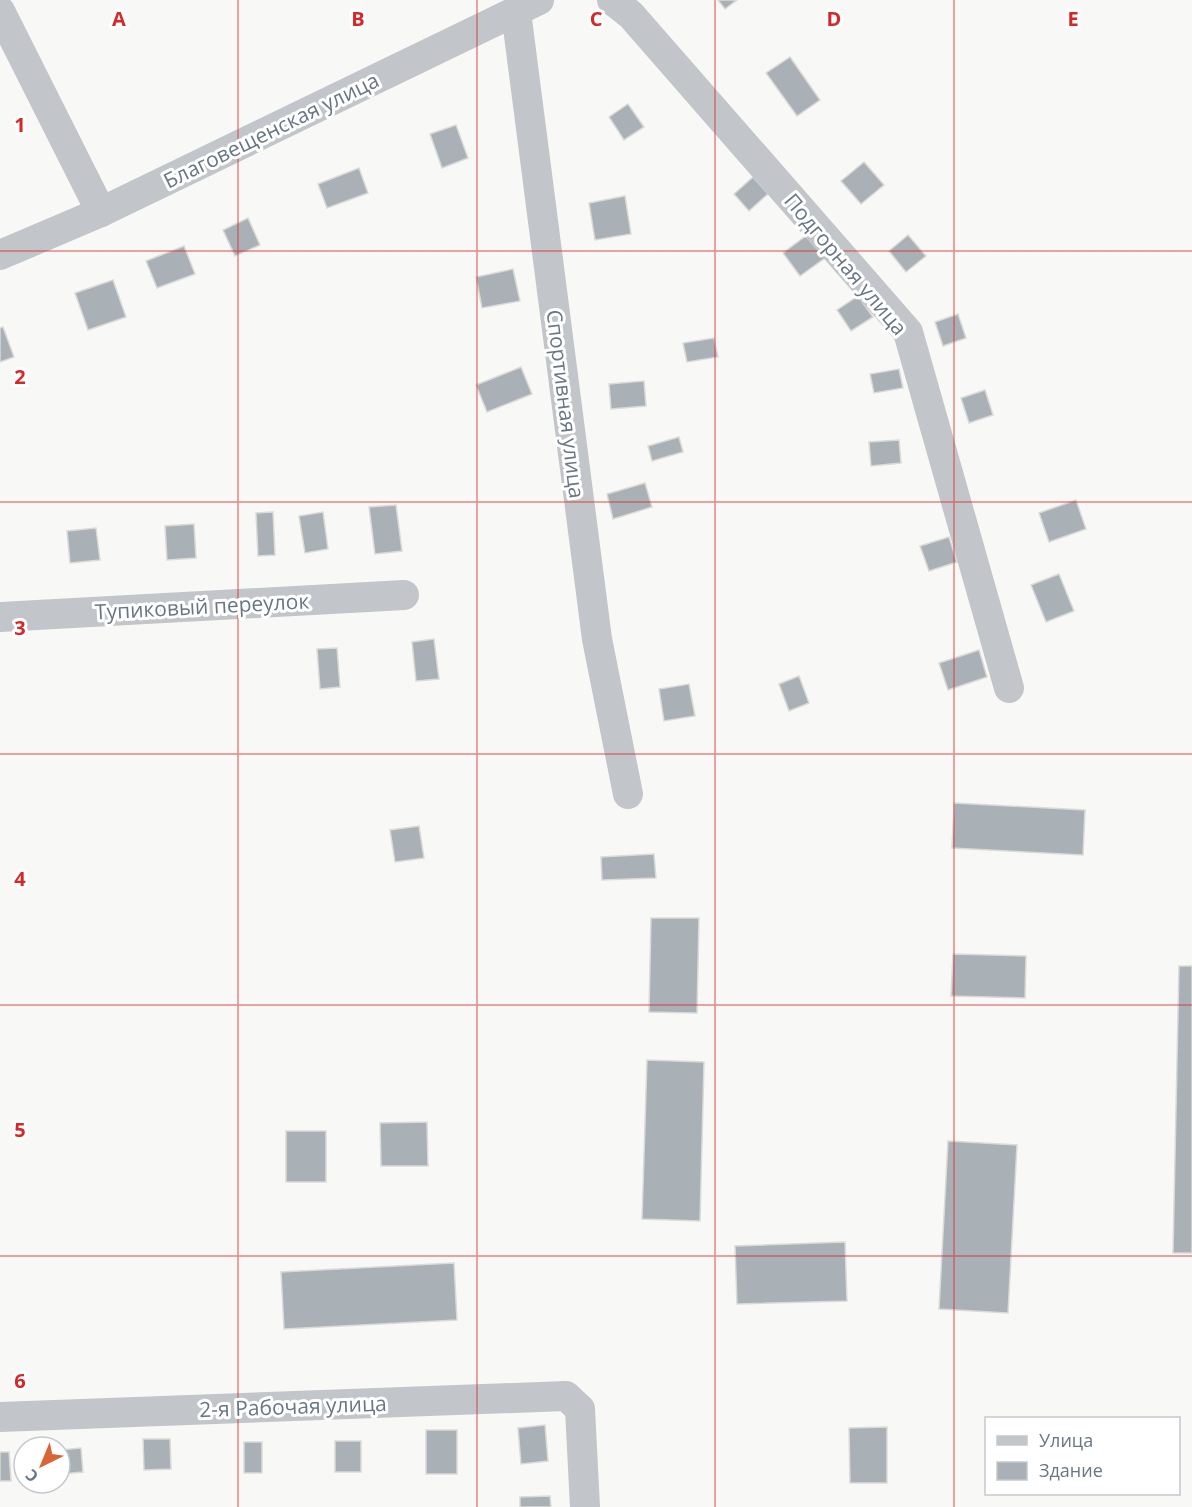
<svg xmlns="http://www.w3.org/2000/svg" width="1192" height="1507" font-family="'Open Sans',sans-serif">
	<rect width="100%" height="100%" fill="#f8f8f6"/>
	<g fill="#a9b0b6" stroke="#dadad8" stroke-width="1.5">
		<path d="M718,0H737L725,9Z"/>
		<path d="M790,57L820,100L797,116L766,73Z"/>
		<path d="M628,104L644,127L624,140L609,117Z"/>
		<path d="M456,125L468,158L442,168L430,134Z"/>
		<path d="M864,162L884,185L861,204L841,181Z"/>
		<path d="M359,168L368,193L327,208L318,184Z"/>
		<path d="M753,177L768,194L749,211L734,194Z"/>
		<path d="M625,196L631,234L595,240L589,203Z"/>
		<path d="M248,218L260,245L235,256L223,230Z"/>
		<path d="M807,235L825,258L800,276L783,253Z"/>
		<path d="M908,235L926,256L906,272L889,251Z"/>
		<path d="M184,246L195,274L157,288L146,261Z"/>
		<path d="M513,269L520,301L482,308L476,277Z"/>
		<path d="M113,280L126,317L88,330L75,293Z"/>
		<path d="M858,296L873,317L851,331L837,310Z"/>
		<path d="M958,314L966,338L943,346L935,322Z"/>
		<path d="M3,327L14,357L0,362V328Z"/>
		<path d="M714,338L718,357L687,362L683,343Z"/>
		<path d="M521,367L532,394L487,412L476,385Z"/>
		<path d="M899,369L903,388L874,393L870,374Z"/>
		<path d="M644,381L646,406L611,409L609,384Z"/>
		<path d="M985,390L993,415L969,423L961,398Z"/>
		<path d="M679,437L683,452L652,461L648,446Z"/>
		<path d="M899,440L901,463L871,466L869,442Z"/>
		<path d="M645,483L652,507L613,519L607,494Z"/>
		<path d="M1076,500L1086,529L1049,542L1039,513Z"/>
		<path d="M396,505L402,551L375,554L369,507Z"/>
		<path d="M273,512L275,555L258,556L256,513Z"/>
		<path d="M323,512L328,549L305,553L299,516Z"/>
		<path d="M194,524L196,558L167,560L165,526Z"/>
		<path d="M96,528L100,560L70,563L67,531Z"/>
		<path d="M949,537L957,562L929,571L920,546Z"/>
		<path d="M1059,574L1074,611L1046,622L1031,585Z"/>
		<path d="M434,639L439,679L416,681L412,642Z"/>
		<path d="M337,648L340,687L320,689L317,649Z"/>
		<path d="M979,650L987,677L948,690L939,663Z"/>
		<path d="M799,676L809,703L789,711L779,684Z"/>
		<path d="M689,684L695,716L664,721L659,689Z"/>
		<path d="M954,803L1085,810L1083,855L952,848Z"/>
		<path d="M419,826L424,858L395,862L390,830Z"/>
		<path d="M654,854L656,878L602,880L601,857Z"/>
		<path d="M651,918H699L697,1013L649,1012Z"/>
		<path d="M953,954L1026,956L1025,998L951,996Z"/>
		<path d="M1179,966H1192V1253H1173Z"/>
		<path d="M647,1060L704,1062L700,1221L642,1219Z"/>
		<path d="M427,1122L428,1166H381L380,1123Z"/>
		<rect x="286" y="1131" width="40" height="51"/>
		<path d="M948,1141L1017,1145L1008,1313L939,1309Z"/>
		<path d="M845,1242L847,1301L737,1304L735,1246Z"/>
		<path d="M454,1263L457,1320L284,1329L281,1272Z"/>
		<path d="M545,1425L548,1461L521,1464L518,1428Z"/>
		<path d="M887,1427V1483H850L849,1428Z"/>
		<rect x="426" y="1430" width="31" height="44"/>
		<path d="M143,1439H170L171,1469L144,1470Z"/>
		<rect x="335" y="1441" width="26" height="31"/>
		<rect x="244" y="1442" width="18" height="31"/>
		<path d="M81,1448L83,1472L61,1474L60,1450Z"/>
		<path d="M0,1452H9L11,1481H0Z"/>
		<path d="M550,1496L551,1507H520V1497Z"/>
	</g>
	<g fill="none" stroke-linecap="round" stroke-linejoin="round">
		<g stroke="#c2c5c9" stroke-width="30">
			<path d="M612,0L631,15L908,332L1009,688"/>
			<path d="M0,11L101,212"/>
			<path d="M516,12L597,639L628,794"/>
			<path d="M0,255L101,212L539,0"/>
			<path d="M0,617L404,595"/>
			<path d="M0,1417L566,1396L580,1409L585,1507"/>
		</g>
	</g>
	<path fill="none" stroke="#d62828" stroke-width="1.5" stroke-opacity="0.55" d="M238,0V1507M477,0V1507M715,0V1507M954,0V1507M0,251H1192M0,502H1192M0,754H1192M0,1005H1192M0,1256H1192"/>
	<g text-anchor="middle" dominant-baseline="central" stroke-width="6" stroke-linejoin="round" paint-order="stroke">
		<g font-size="21" fill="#697785" stroke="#fff">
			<text transform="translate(271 130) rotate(-26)">Благовещенская улица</text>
			<text transform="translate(846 264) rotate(50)">Подгорная улица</text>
			<text transform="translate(566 404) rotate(83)">Спортивная улица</text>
			<text transform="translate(202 606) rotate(-3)">Тупиковый переулок</text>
			<text transform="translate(293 1406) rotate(-2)">2-я Рабочая улица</text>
		</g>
	</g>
	<g font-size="20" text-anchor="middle" font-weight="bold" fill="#d62828" stroke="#fff" stroke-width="6" stroke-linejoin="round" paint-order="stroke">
		<text x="119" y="26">A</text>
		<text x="358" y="26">B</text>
		<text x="596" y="26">C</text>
		<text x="834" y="26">D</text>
		<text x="1073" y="26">E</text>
		<text x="20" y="132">1</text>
		<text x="20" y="384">2</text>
		<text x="20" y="635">3</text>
		<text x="20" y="886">4</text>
		<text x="20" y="1137">5</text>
		<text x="20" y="1388">6</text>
	</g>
	<rect x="985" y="1417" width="195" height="78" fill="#ffffff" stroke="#c3c9ce" stroke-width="1.5"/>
	<rect x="997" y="1436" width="30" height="9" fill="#c2c5c9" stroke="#c3c9ce" stroke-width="1.5"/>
	<text x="1039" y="1447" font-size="18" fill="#697785">Улица</text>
	<rect x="997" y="1462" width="30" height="18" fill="#a9b0b6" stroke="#c3c9ce" stroke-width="1.5"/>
	<text x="1039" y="1477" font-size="18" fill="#697785">Здание</text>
	<g transform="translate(42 1465) rotate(223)"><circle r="28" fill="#ffffff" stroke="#c3c9ce" stroke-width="1.5"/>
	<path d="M0-4.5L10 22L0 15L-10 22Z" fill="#d96535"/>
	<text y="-9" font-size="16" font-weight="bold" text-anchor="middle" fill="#697785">С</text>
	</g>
</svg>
